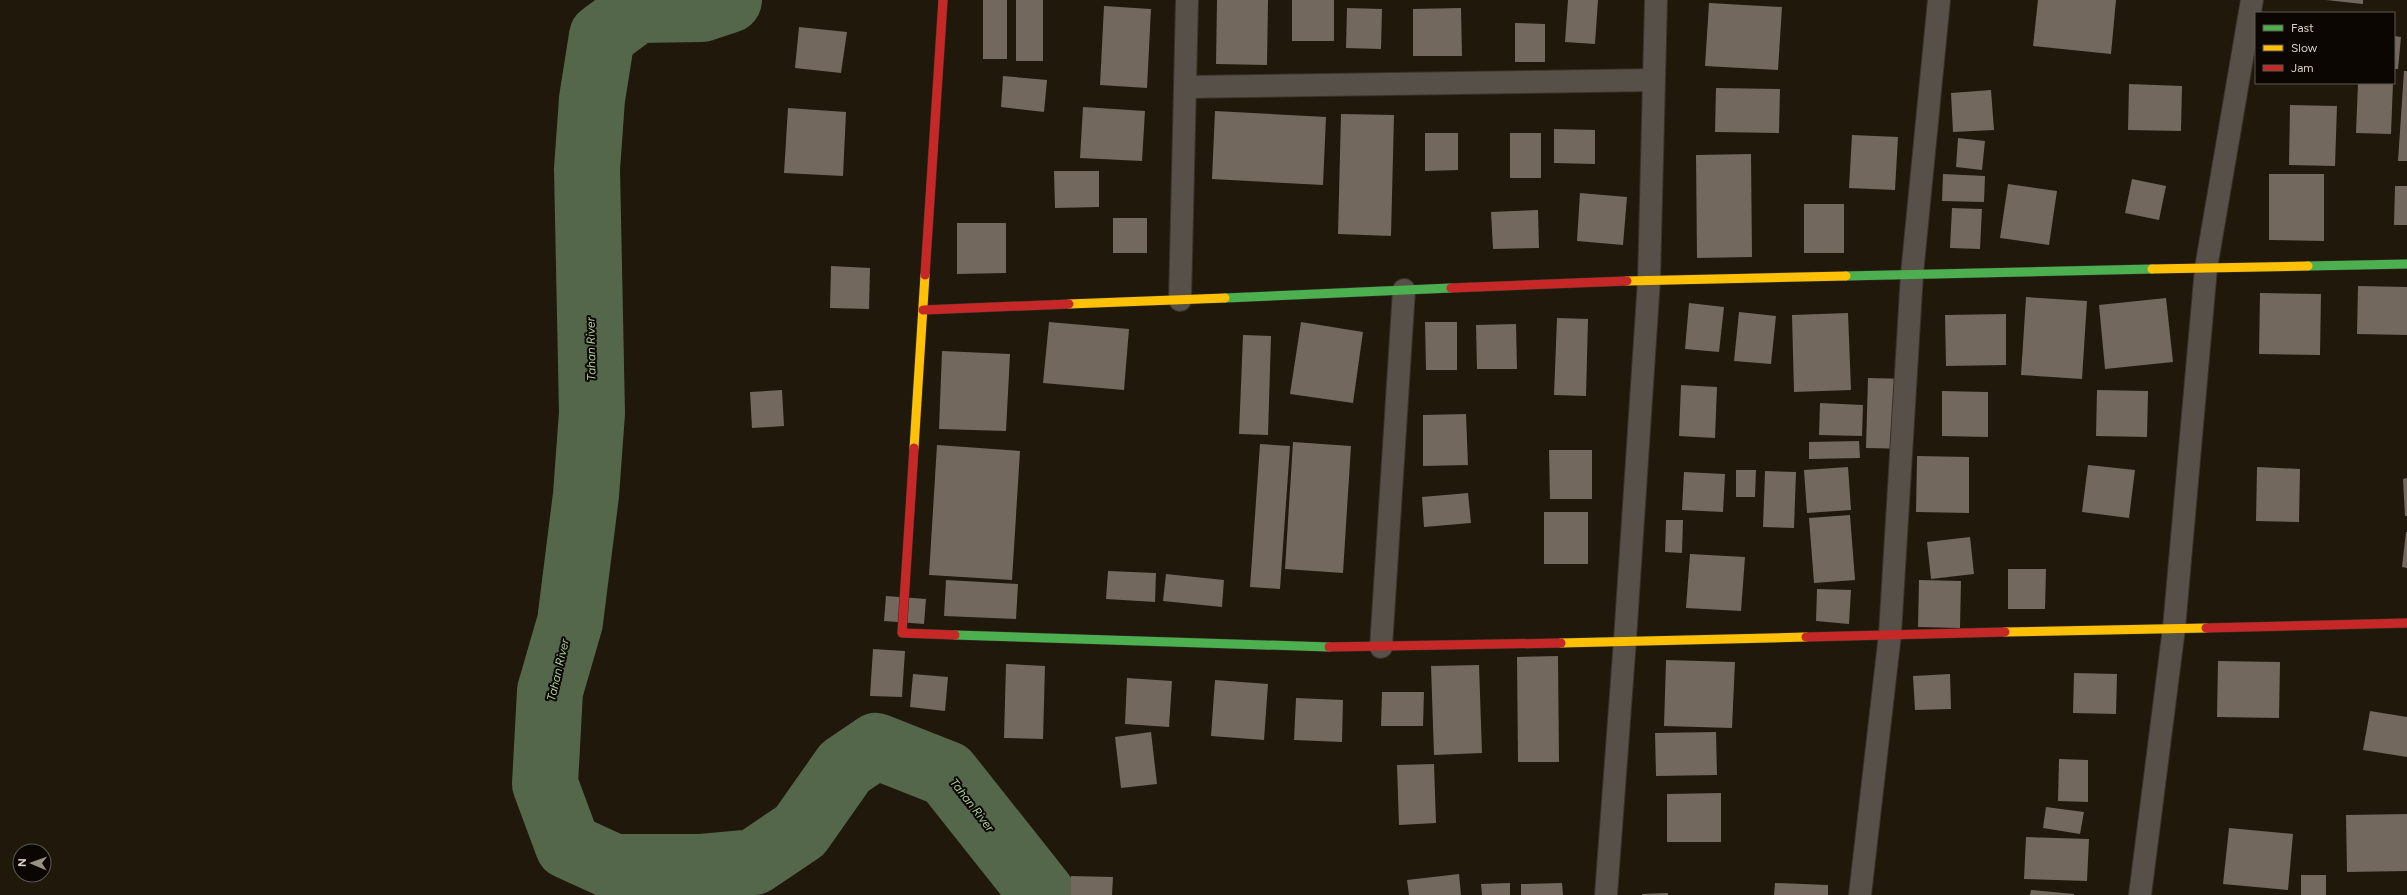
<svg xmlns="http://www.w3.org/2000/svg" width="2407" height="895" font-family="Figtree,sans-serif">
	<rect width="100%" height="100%" fill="#1f180b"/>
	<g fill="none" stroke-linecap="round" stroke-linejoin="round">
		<path stroke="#55674b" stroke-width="66" d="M729,0L702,9L637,10L602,36L592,99L587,169L592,413L586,495L570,622L550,691L545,784L568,846L614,867H699L754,862L800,831L845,767L876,746L947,774L1043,895"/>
	</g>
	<g fill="#72685e">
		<rect x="983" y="0" width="24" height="59"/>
		<rect x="1016" y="0" width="27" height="61"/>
		<path d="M1217,0H1268L1267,65L1216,64Z"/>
		<rect x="1292" y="0" width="42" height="41"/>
		<path d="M1568,0H1598L1595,44L1565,42Z"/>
		<path d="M2038,0H2116L2111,54L2033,46Z"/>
		<path d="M2326,0H2363V4Z"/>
		<path d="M1709,3L1782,7L1778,70L1705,66Z"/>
		<path d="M1104,6L1151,9L1147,88L1100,85Z"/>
		<path d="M1347,8L1382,9L1381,49L1346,48Z"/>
		<path d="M1461,8L1462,56H1413V9Z"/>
		<path d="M1515,23L1545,24V62H1515Z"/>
		<path d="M799,27L847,32L841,73L795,68Z"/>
		<path d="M2394,36L2401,37L2398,69H2394Z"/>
		<path d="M2404,71H2407V161H2398Z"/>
		<path d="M1003,76L1047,80L1044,112L1001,107Z"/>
		<path d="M2358,83H2393L2391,134L2356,133Z"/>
		<path d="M2129,84L2182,86L2181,131L2128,130Z"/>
		<path d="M1716,88L1780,89L1779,133L1715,132Z"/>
		<path d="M1991,90L1994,130L1953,132L1951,93Z"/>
		<path d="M2290,105L2337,106L2335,166L2289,165Z"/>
		<path d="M1083,107L1145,111L1142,161L1080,158Z"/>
		<path d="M788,108L846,112L843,176L784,173Z"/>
		<path d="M1215,111L1326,117L1323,185L1212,179Z"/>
		<path d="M1341,114L1394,115L1391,236L1338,234Z"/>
		<path d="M1554,129L1595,130V164L1554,163Z"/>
		<path d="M1425,133H1458V170L1425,171Z"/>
		<rect x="1510" y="133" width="31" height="45"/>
		<path d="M1852,135L1898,137L1895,190L1849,188Z"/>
		<path d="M1958,138L1985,141L1982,170L1956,167Z"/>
		<path d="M1751,154L1752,257L1697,258L1696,155Z"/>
		<path d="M1054,171H1099V207L1055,208Z"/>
		<path d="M1943,174L1985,176L1984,202L1942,201Z"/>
		<path d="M2269,174H2324V241L2269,240Z"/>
		<path d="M2132,179L2166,186L2159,220L2125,213Z"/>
		<path d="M2008,184L2057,191L2049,245L2000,238Z"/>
		<path d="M2395,186H2407V225H2394Z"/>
		<path d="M1580,193L1627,197L1623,245L1577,241Z"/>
		<rect x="1804" y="204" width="40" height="49"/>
		<path d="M1952,208L1982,209L1980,249L1950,248Z"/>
		<path d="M1538,210L1539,248L1493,249L1491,212Z"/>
		<rect x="1113" y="218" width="34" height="35"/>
		<path d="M957,223H1006V273L957,274Z"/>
		<path d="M831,266L870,268L869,309L830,308Z"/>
		<path d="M2358,286L2407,287V335L2357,334Z"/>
		<path d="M2260,293L2321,294L2320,355L2259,354Z"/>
		<path d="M2026,297L2087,301L2082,379L2021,375Z"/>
		<path d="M2166,298L2173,362L2105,369L2099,305Z"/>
		<path d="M1689,303L1724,307L1719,352L1685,349Z"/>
		<path d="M1739,312L1776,316L1771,364L1734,361Z"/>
		<path d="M1848,313L1851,390L1794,392L1792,315Z"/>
		<path d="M2006,314V365L1946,366L1945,315Z"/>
		<path d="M1557,318L1588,319L1586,396L1554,395Z"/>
		<path d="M1049,322L1129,329L1124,390L1043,383Z"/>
		<path d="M1301,322L1363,332L1353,403L1290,394Z"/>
		<path d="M1425,322H1457V370H1426Z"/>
		<path d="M1516,324L1517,369H1477L1476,325Z"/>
		<path d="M1243,335L1271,336L1268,435L1239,434Z"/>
		<path d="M942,351L1010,354L1006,431L939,429Z"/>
		<path d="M1868,378L1913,379L1911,449L1866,448Z"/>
		<path d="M1681,385L1717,387L1715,438L1679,436Z"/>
		<path d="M782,390L784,426L752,428L750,392Z"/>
		<path d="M2097,390L2148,391L2147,437L2096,436Z"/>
		<path d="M1942,391L1988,392V437L1942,436Z"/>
		<path d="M1820,403L1863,405L1862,436L1819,435Z"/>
		<path d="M1466,414L1468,465L1423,466V415Z"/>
		<path d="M1859,441L1860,458L1809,459V442Z"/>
		<path d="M1293,442L1351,446L1343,573L1285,569Z"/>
		<path d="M1260,444L1290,446L1280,589L1250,587Z"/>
		<path d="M937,445L1020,451L1012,580L929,575Z"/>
		<path d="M1549,450H1592V499H1550Z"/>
		<path d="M1917,456L1969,457V513L1916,512Z"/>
		<path d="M2088,465L2135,470L2129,518L2082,512Z"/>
		<path d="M1848,467L1851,510L1807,513L1804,470Z"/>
		<path d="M2257,467L2300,469L2299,522L2256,521Z"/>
		<path d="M1736,470H1756L1755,497H1736Z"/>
		<path d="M1765,471L1796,472L1794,528L1763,527Z"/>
		<path d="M1684,472L1725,474L1723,512L1682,510Z"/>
		<path d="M2407,478V516H2405L2403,479Z"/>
		<path d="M1468,493L1471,523L1424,527L1422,497Z"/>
		<rect x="1544" y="512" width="44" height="52"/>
		<path d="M1850,515L1855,580L1814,583L1809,518Z"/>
		<path d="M1666,520H1683L1682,553L1665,552Z"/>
		<path d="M2406,532H2407V568L2402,567Z"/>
		<path d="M1970,537L1974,574L1931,579L1927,542Z"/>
		<path d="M1690,554L1745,557L1741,611L1686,608Z"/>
		<path d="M2008,569H2046L2045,609H2008Z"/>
		<path d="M1108,571L1156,573L1155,602L1106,599Z"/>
		<path d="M1166,574L1224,580L1222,607L1163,601Z"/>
		<path d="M946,580L1018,584L1016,619L944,616Z"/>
		<path d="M1919,580L1961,581L1960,628L1918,627Z"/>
		<path d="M1817,589L1851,590L1849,624L1816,621Z"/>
		<path d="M886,596L926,599L924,624L884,621Z"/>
		<path d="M873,649L905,651L902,697L870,696Z"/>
		<path d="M1558,656L1559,762H1518L1517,657Z"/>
		<path d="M1666,660L1735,662L1732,728L1664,726Z"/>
		<path d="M2218,661L2280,662L2279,718L2217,717Z"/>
		<path d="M1006,664L1045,666L1043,739L1004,738Z"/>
		<path d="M1479,665L1482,753L1434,755L1431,666Z"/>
		<path d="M2074,673L2117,674L2116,714L2073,713Z"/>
		<path d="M913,674L948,677L945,711L910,707Z"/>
		<path d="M1950,674L1951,709L1915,710L1913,676Z"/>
		<path d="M1127,678L1172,681L1169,727L1125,724Z"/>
		<path d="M1215,680L1268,684L1264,740L1211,736Z"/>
		<path d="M1382,692H1424L1423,726H1381Z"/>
		<path d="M1296,698L1343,700L1342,742L1294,740Z"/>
		<path d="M2370,711L2407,717V757L2363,750Z"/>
		<path d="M1151,732L1157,784L1121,788L1115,737Z"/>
		<path d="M1716,732L1717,775L1656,776L1655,733Z"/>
		<path d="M2059,759L2088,760V802L2058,801Z"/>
		<path d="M1434,764L1436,823L1399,825L1397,765Z"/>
		<path d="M1721,793V842H1667V794Z"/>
		<path d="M2046,807L2084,812L2080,834L2043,828Z"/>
		<path d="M2407,814V871L2347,872L2346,815Z"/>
		<path d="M2229,828L2293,834L2288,890L2223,884Z"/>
		<path d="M2026,837L2089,839L2087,881L2024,879Z"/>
		<path d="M1459,874L1461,895H1409L1407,880Z"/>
		<rect x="2301" y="875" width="25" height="20"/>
		<path d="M1071,876L1113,877L1112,895H1071Z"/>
		<path d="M1510,883V895H1482L1481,884Z"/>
		<path d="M1562,883L1563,895H1521V884Z"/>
		<path d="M1775,883L1828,885V895H1774Z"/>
		<path d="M2031,890L2074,894V895H2030Z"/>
		<path d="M1668,893V895H1642V894Z"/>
	</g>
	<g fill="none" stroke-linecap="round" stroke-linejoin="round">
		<g stroke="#37322a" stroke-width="24">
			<g id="street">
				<path d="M1185,87L1654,80"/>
				<path d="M1180,300L1187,0"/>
				<path d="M1381,647L1404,290"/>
				<path d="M1606,895L1625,640L1649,280L1656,0"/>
				<path d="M1860,895L1890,634L1912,274L1939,0"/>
				<path d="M2140,895L2174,628L2206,268L2252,0"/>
			</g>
		</g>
		<g stroke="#37322a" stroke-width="10">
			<g id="fast">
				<path d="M2308,266L2407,264"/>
				<path d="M1846,276L2152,269"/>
				<path d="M1225,298L1451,288"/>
				<path d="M955,635L1329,647"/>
			</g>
		</g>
		<g stroke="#37322a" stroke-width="10">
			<g id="slow">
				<path d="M2152,269L2308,266"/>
				<path d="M1627,281L1846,276"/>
				<path d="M1069,304L1225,298"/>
				<path d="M914,448L925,275"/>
				<path d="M2005,632L2206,628"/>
				<path d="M1561,643L1806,637"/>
			</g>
		</g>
		<g stroke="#37322a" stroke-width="10">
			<g id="jam">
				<path d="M925,275L943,0"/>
				<path d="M1451,288L1627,281"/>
				<path d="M923,310L1069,304"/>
				<path d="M914,448L902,633L955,635"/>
				<path d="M2206,628L2407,623"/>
				<path d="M1806,637L2005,632"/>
				<path d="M1329,647L1561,643"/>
			</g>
		</g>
		<use href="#street" stroke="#565048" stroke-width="22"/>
		<use href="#fast" stroke="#4caf50" stroke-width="9"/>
		<use href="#slow" stroke="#ffc107" stroke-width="9"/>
		<use href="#jam" stroke="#c62828" stroke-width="9"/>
	</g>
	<g text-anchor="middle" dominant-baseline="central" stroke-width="4" stroke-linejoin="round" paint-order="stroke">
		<g font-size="12" font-style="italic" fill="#a9ce98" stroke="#0b0601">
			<text transform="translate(591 349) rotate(-91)">Tahan River</text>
			<text transform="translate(558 670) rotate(-77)">Tahan River</text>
			<text transform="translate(972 805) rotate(52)">Tahan River</text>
		</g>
	</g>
	<rect x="2255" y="12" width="140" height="72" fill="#0b0601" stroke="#5e584f"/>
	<rect x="2263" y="25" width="20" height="6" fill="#4caf50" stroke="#5e584f"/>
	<text x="2291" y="32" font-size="12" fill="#dad2c4">Fast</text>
	<rect x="2263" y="45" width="20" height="6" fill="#ffc107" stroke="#5e584f"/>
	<text x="2291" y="52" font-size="12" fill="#dad2c4">Slow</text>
	<rect x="2263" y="65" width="20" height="6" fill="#c62828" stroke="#5e584f"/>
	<text x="2291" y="72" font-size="12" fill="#dad2c4">Jam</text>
	<g transform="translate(32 863) rotate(272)"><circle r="19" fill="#0b0601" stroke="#5e584f"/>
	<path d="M0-3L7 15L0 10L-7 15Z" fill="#999183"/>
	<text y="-6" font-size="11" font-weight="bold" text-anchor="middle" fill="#dad2c4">N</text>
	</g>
</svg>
